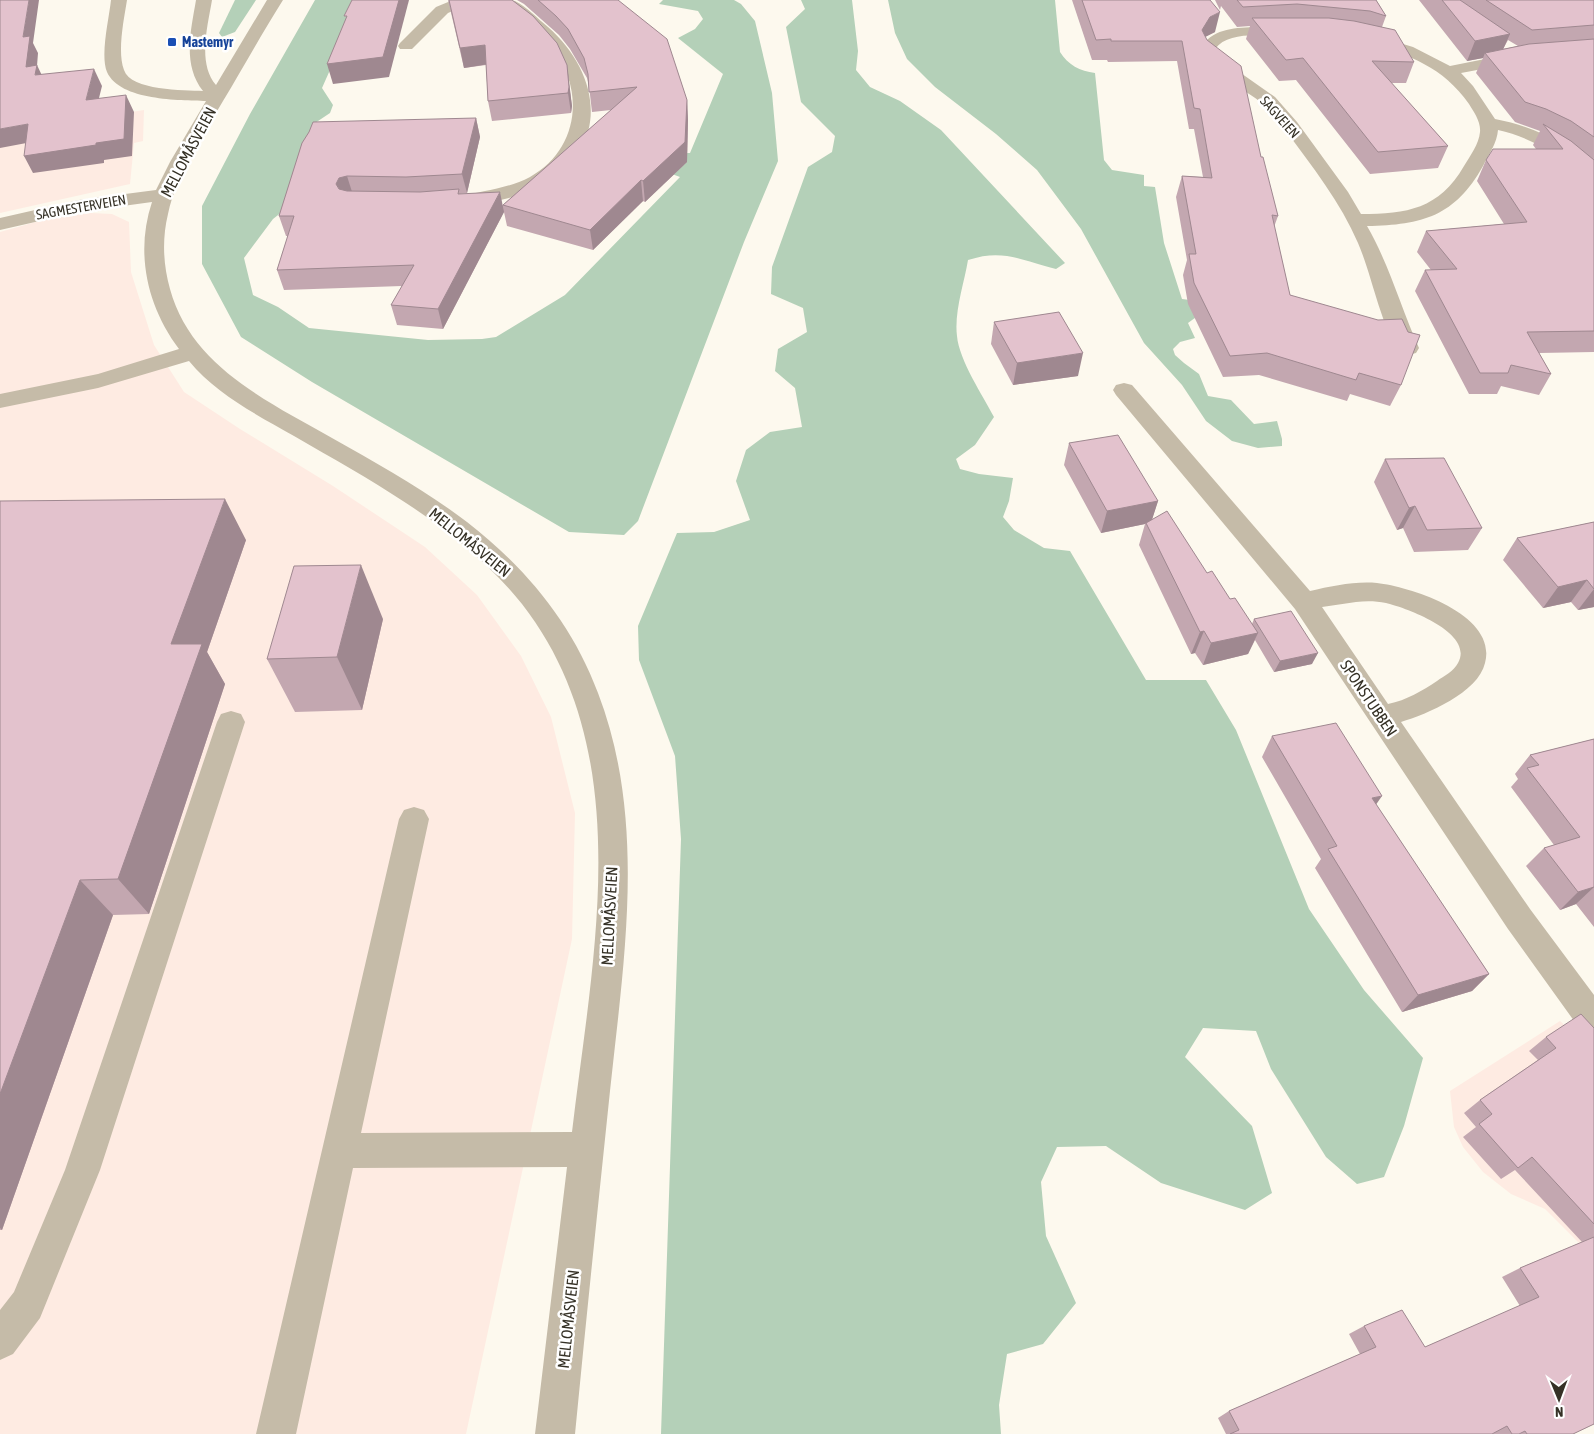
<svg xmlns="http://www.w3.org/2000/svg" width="1594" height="1434" font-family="'Asap Condensed',sans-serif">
	<rect width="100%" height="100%" fill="#fdf9ee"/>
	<g fill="#feebe2">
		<path d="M144,110L143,141L134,143L130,184L0,213V133Z"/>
		<path d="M91,213L112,214L129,222L131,272L154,345L184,392L240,429L333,486L425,547L477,595L521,656L551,717L575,813L572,939L466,1434H0V232L50,218Z"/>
		<path d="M1560,1021L1594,1051V1258L1545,1209L1511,1194L1483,1172L1463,1147L1454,1127L1450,1091Z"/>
	</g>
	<g fill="#b4d0b8">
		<path d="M235,0H256L235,32L222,37L219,33Z"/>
		<path d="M315,0H361L322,88L333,105L330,113L315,123L292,204L273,219L244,258L253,295L278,307L309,328L428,340L482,339L496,337L565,295L680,177L672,174L678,153H690L723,74L678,38L695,29L703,19L698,11L659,4L663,0H734L741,4L755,21L772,93L778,161L744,242L638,521L624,535L569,532L312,382L241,337L202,264V206L250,114Z"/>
		<path d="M801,0H852L858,51L856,70L870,87L900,101L941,130L1065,263L1056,269C1022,261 1004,248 968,260C964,284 954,312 957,336C959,360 983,396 994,417L975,445L956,459L960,469L979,474L1013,478L1009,501L1003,517L1014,530L1044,548L1070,551L1146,680H1206L1236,730L1309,909L1364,990L1423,1058L1404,1126L1384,1177L1357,1184L1326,1157L1271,1069L1256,1031L1203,1028L1185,1057L1252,1126L1272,1193L1245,1210L1161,1183L1106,1146L1057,1147L1041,1182L1046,1236L1076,1303L1043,1344L1007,1354L999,1405L1001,1434H661L681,839L675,756L639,660L638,626L677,533L714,532L750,520L736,481L746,450L770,432L802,427L795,388L775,371L778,349L807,332L803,308L771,294L772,267L808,167L832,152L835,136L801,102L786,27L805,9Z"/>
		<path d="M888,0H1055L1060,52C1068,65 1080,71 1095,73L1104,160L1112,170L1144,175V186L1155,187L1164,243L1182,299L1190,300L1199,315L1188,323L1195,338L1180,342L1173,349L1175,355L1184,363L1199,374L1208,396L1231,400L1254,424L1277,421L1282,439V446L1258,448L1232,441L1206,421L1182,385L1144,343L1081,229L1037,170L996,134L935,87L907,59L895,33Z"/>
	</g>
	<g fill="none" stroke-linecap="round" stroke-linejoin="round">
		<g fill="#c5bba8" fill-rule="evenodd">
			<path d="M111,0H127C124,19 117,52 124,70C131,91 184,90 203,91C182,64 191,30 196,0H212C208,25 197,63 216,85L267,0H283C262,33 243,68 223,101C202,137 177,173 168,214C162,239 163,264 170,289C191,366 267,401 332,438C378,464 425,490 467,522C525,567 572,623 598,693C647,821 624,959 610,1091C598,1206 586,1320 575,1434H535L567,1167L353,1168L296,1434H256L399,819L404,810L414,807L424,810L429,819L361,1133L572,1132C592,959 639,754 522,604C490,564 449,531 406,503C370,479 332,458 294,436C257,415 216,394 189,361L98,388L0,408V394L98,374L179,349C147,306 135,253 152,202L79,212L0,230V218L79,200L156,190L170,162L206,101C180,100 120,101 107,72C100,55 109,19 111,0Z"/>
			<path d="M453,0H474L471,3L448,13L412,49H400L398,46L400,43L436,7Z"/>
			<path d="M496,0C502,0 510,0 515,1C527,7 538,19 548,27C600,73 611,145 545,184C521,198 491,202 464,207L457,205L455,201L457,197C482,191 507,189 530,177C576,152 586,94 555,53C544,39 530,28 516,17C510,12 501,7 496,0Z"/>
			<path d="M1254,27L1292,29L1294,32L1292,35L1286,37C1266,36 1229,30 1215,49L1218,57L1275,97L1297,122L1348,192L1361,214C1407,214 1439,209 1464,166C1470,156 1479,144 1480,132C1481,122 1474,112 1469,104C1443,67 1410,55 1367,43L1365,40L1367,37L1373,35L1413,47L1450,66L1520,52L1594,46V56L1520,62L1461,73L1473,86L1495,119C1533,126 1565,142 1594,168V184C1582,181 1572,168 1562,160C1543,146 1521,135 1498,130C1497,143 1489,154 1483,166C1455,216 1423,225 1367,226C1389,264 1401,308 1419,348L1416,353L1408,355L1400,353C1379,321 1373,278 1358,243C1341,203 1312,166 1286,131C1279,122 1271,113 1264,105C1243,86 1210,77 1199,49C1213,29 1231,28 1254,27Z"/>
			<path d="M1124,383L1132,385L1310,591C1332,586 1355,581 1377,583C1412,587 1498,615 1485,663C1478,693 1427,714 1401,722L1530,909L1594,995V1036L1582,1032L1508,929L1295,609L1116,395L1113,390L1116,385ZM1356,602C1366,601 1376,601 1386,603C1407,608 1475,633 1458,663C1454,671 1444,676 1437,681C1422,691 1407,700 1388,704L1322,607Z"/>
			<path d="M231,711L241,714L245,722L100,1170L40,1318L13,1354L0,1360V1310L14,1292L65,1170L217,722L221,714Z"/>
		</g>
	</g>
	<g fill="#c3a7b0" fill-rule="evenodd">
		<path d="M448,0L569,85L572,106L571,113L492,121L488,101L486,65L464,68Z"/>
		<path d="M517,0H618L687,100L688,120L687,162L645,202L643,201L593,250L507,226L504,212L443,329L397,325L391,305L402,286L284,290L277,270L288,236H286L279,216L302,143L476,118L480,137L467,193L460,194L503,205L611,110L592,112L589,86L587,78L570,49L559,35L524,4Z"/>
		<path d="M1072,0H1210L1215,32L1205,37L1261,157L1278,216L1274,227L1290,295L1401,385L1390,406L1350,394L1347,401L1259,375L1223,377L1188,304L1183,275L1187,260L1176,197L1182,176L1203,177L1194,129H1189L1177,61L1108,62L1107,60H1092Z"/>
		<path d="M1215,0H1376L1386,16L1382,27L1414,62L1406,83H1391L1448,146L1438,168L1370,174L1296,80L1279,81L1246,39L1250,26L1237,27L1221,6L1220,10Z"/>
		<path d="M1419,0H1594V352L1539,353L1551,374L1539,395L1501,386L1497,394H1469L1415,291L1425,270H1431L1417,252L1426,231L1504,224L1477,181L1486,160L1536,149L1533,145L1540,131L1515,122L1476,73L1483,58L1467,61ZM1508,40L1518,46L1503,49Z"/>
		<path d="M994,322L1078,376L1013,385L991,344Z"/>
		<path d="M1069,443L1158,501L1152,519L1207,573L1252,624L1254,619L1312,664L1274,672L1255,640L1248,654L1203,665L1195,653L1191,654L1139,545L1145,524L1101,533L1064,465Z"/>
		<path d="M1385,459L1482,528L1468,550L1414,552L1403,528L1397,530L1374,482Z"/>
		<path d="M0,501L246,540L207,652L225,684L149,914L113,915L2,1230H0Z"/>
		<path d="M1594,522V607L1578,610L1571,602L1543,608L1503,560L1517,538Z"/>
		<path d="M383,619L362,710L295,712L267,659Z"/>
		<path d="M1272,736L1376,805L1489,974L1472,991L1402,1012L1315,868L1321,859L1262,757Z"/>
		<path d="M1594,739V927L1576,904L1560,910L1526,866L1544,848L1554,845L1511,787L1518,779L1515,774L1530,755Z"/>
		<path d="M1594,1028V1424L1573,1434H1226L1218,1418L1229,1411L1360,1354L1349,1334L1364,1326L1425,1347L1520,1306L1502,1277L1520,1268L1582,1242L1515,1170L1501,1179L1463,1137L1476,1127L1464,1113L1480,1100L1538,1060L1529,1051L1546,1037Z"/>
	</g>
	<g fill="#9f8890">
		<path d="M29,0H39L33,43L38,53L37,66V65L45,82L26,67L23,37Z"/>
		<path d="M399,0H409L389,77L333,84L327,64Z"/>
		<path d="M1220,12L1215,32L1205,37L1202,30L1210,17Z"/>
		<path d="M1510,34L1501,54L1485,53L1483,58L1467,61L1475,41Z"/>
		<path d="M485,45L489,64L464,68L460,48Z"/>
		<path d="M567,65L572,106L571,113L568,93Z"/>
		<path d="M94,69L102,86L94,118L86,100Z"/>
		<path d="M126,95L134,112L132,156L104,160V163L33,173L24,156Z"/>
		<path d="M687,100L688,120L687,162L645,202L643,181Z"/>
		<path d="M476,118L480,137L467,193L462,174Z"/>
		<path d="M28,124L37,141L0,148V129Z"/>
		<path d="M347,176L353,195L345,197L336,184L339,178Z"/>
		<path d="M641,180L643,201L593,250L590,230Z"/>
		<path d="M500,192L504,212L443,329L438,309Z"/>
		<path d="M1083,353L1078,376L1013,385L1017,363Z"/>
		<path d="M225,499L246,540L207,652L225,684L149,914L118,879L171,644Z"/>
		<path d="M1158,501L1151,523H1146L1145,524L1101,533L1107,511Z"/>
		<path d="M1415,506L1403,528L1397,530L1409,508Z"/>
		<path d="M361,565L383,619L362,710L337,657Z"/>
		<path d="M1587,580L1571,602L1543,608L1558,587Z"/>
		<path d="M1594,589V607L1578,610Z"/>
		<path d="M1204,631L1195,653L1191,654L1200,632Z"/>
		<path d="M1258,633L1248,654L1203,665L1211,643Z"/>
		<path d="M1318,653L1312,664L1274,672L1280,661Z"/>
		<path d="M1382,796L1368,816L1372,798Z"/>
		<path d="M80,880L113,915L2,1230L0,1228V1094Z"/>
		<path d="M1594,887L1576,904L1560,910L1578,892Z"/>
		<path d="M1489,974L1472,991L1402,1012L1418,995Z"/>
	</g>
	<g fill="#e3c2cd" stroke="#9f8890">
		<path d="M0,0H29L23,37L30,36L26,67L37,65L35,75L94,69L86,100L126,95L124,139L96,143V145L24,156L28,124L0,129Z"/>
		<path d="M352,0H399L383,57L327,64L347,16H344Z"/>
		<path d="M449,0H512L533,16L557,43L567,65L569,87L568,93L488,101L485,45L460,48Z"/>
		<path d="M538,0H618L667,39L687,100L685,142L643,181L641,180L590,230L503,205L637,87L589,92L588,74L584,58L568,29L556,16Z"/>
		<path d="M1082,0H1210L1220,12L1210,17L1202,30L1207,40L1241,66L1261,157H1263L1278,216L1272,215L1290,295L1378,320L1402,319L1408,332L1420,335L1401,385L1359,373L1356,380L1267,353L1230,356L1194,283L1189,254H1196L1182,176L1212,178L1200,109L1194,108L1182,41H1111V39L1096,40Z"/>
		<path d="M1237,0H1376L1386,16L1370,11L1297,4L1243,7Z"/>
		<path d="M1442,0H1460L1510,34L1475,41Z"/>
		<path d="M1486,0H1594V25L1532,30Z"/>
		<path d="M1252,18H1329L1354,21L1395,30L1414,62L1372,61L1448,146L1378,152L1303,58L1286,60Z"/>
		<path d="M1594,39V137L1571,121L1546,109L1525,102L1485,53L1529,44Z"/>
		<path d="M476,118L462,174L406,177L347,176L339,178L336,184L339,189L347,191L420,192L459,189L458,194L500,192L438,309L391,305L414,265L277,270L294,216H279L302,143L309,132L313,122Z"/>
		<path d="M1543,124L1571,141L1594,160V331L1527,332L1551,374L1511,365L1508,373H1480L1425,270L1457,269L1426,231L1527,222L1486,160L1493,149H1563Z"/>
		<path d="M1059,312L1083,353L1017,363L994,322Z"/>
		<path d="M1118,435L1158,501L1107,511L1069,443Z"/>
		<path d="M1444,458L1482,528L1427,530L1415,506L1409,508L1385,459Z"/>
		<path d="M225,499L171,644H202L118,879L80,880L0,1094V501Z"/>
		<path d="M1167,511L1207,573L1212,571L1230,599L1235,598L1258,633L1211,643L1204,631L1200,632L1146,523Z"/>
		<path d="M1594,522V589L1587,580L1558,587L1517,538Z"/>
		<path d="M361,565L337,657L267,659L294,566Z"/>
		<path d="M1291,611L1318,653L1280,661L1254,619Z"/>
		<path d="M1336,723L1382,796L1372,798L1489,974L1418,995L1328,849L1337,846L1272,736Z"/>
		<path d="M1594,739V887L1578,892L1544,848L1580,837L1527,768L1539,765L1530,755Z"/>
		<path d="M1581,1014L1594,1028V1224L1532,1157L1518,1168L1479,1124L1492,1114L1480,1100L1556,1048L1546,1037Z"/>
		<path d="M1594,1237V1424L1573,1434H1527L1525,1431L1519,1434H1512L1507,1426L1492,1434H1230L1239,1430L1229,1411L1376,1347L1364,1326L1402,1310L1425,1347L1539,1297L1520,1268Z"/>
	</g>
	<rect fill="#1a4fb4" stroke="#fff" stroke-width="2" x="167" y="37" width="10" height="10" rx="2.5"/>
	<g text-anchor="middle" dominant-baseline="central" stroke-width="5" stroke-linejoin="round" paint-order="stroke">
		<g font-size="14" font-weight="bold" fill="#164399" stroke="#fff" text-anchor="start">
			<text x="182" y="42">Mastemyr</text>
		</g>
		<g font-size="14" fill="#353126" stroke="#fff">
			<text transform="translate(1280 117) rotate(48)">SAGVEIEN</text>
			<text transform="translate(81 207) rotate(-10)">SAGMESTERVEIEN</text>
		</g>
		<g font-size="16" fill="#353126" stroke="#fff">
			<text transform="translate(188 152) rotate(-62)">MELLOMÅSVEIEN</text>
			<text transform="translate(470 542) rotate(39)">MELLOMÅSVEIEN</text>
			<text transform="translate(1369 698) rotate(56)">SPONSTUBBEN</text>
			<text transform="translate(609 916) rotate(-87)">MELLOMÅSVEIEN</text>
			<text transform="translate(568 1319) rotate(-84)">MELLOMÅSVEIEN</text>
		</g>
	</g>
	<g transform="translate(1559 1399) rotate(179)" stroke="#ffffff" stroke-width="4" paint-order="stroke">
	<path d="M0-4L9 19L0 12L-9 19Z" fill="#353126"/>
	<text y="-8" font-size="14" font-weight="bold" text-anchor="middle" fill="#353126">N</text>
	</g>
</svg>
